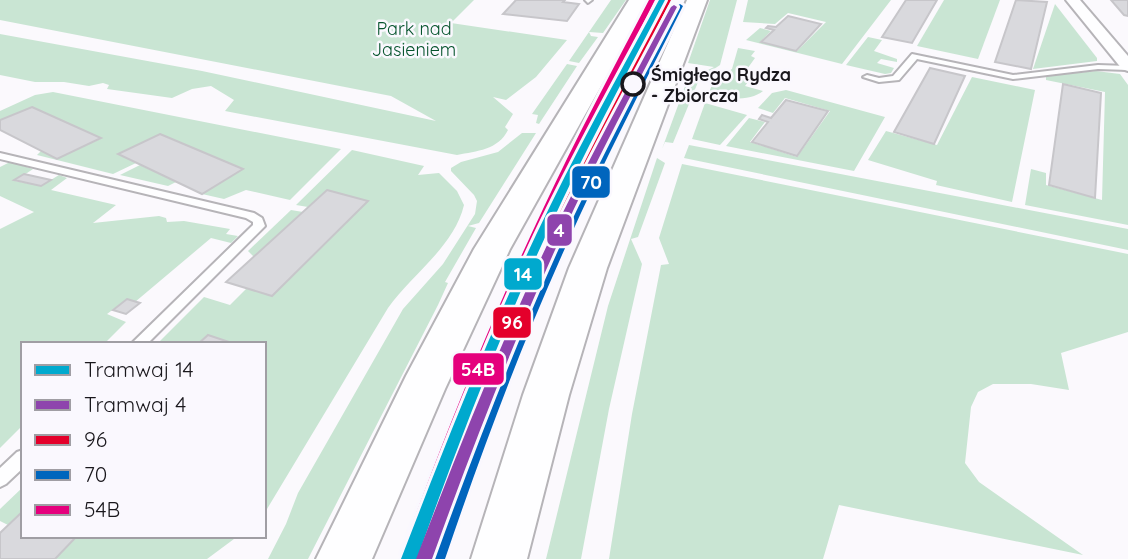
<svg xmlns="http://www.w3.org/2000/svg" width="1128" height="559" font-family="Quicksand,sans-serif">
	<rect width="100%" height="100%" fill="#fbf9fd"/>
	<g fill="#c9e5d3">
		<path d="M0,0H474L451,23L567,40L536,77L506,100L493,97L513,114L505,127L508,130C498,150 477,151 457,155L225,111L234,100L211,86L192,89L172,98L107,89L109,85L103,83L89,86L64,82H35L0,75V34L202,71L436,121L391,96L0,20Z"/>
		<path d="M611,0H626L603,33L589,32L591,36L598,37L579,63L569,61Z"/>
		<path d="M710,0H737L720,65L699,79L688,78L689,72L702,73L714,67L688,63Z"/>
		<path d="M748,0H891L842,64L746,40L760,28L771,31L760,42L797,51L826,22L788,13L775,24L743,22Z"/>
		<path d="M944,0H1000L978,59L917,46Z"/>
		<path d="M1055,4L1097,58V61L1033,69Z"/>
		<path d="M868,37L882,40L874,51L897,59V62L881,59L877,63L894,68L891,73L885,74L846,65Z"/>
		<path d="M738,48L755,51L751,56L755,58L742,76L751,78L745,86L763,91C750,102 722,99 708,95L714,80L732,69Z"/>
		<path d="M567,64L577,66L539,124L536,123L538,115L532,114Z"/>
		<path d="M1096,71L1120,74L1128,85V225L1025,205L1031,169L1046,173V185L1102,200L1105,92L1046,80V76Z"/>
		<path d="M972,77L1035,90L1012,202L936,185L937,181L868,160L886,131L937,145Z"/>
		<path d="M687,81L698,82L673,143L665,142L662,149Z"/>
		<path d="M786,90L885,117L854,171L726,146L749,118L765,122L750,142L797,157L830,111L785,98L773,113L758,108L772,93Z"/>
		<path d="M53,92L341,149L290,200L246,190L224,199L202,194L242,169L160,134L119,154L136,163L113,174L37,155L41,151L57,159L100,139L0,120V111L35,95Z"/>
		<path d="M705,103L747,115L720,145L692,139Z"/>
		<path d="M522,133H536L479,223L468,226L476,228L445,282L448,283L438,305L308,559H268L286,524L298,493L403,309L443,264L475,214L477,201L474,195L451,171V168L461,162L498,152Z"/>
		<path d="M689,145L1128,229V250L684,158Z"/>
		<path d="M352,150L424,166L418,175L439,173L457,191L464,205C454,247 412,274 388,308L264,514V344H235L208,335L198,344H157L204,297L230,305L247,288L367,201L327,190L308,207L296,205Z"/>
		<path d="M657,158L665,163L638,237L631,239L642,264L609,409L581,559H546L608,306Z"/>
		<path d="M10,162L33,169L15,181L41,186L59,175L67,178L51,190L116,205L93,223L159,216L166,218L167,222L184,221L230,229L226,234L238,236L231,243L211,238L135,302L127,299L107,314L126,322L104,344H23V425L0,448V229L34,212L0,196V167Z"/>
		<path d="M682,164L1128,254V332L1061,353L1069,390L1031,384H993L978,392L971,407L965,463L979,482L1083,555L839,505L823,559H609L632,414L661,265L669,264L659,238Z"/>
		<path d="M140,165L176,182L168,186L120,175Z"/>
		<path d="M291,210L303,212L254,257L248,251Z"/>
		<path d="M23,487V511L8,525L0,521V509Z"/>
		<path d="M77,536H238L207,559H55Z"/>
	</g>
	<g fill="#d9d9dd" stroke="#c7c6ca" stroke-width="2">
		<path d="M516,0H565L563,2L579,4L567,21L503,14Z"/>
		<path d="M906,0H937L912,43L882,37Z"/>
		<path d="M1016,0L1047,2L1031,69L995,62Z"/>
		<path d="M1111,0H1128V16L1124,15Z"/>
		<path d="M788,16L821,24L796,51L761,42L774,30L766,28L768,26L776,27Z"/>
		<path d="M930,68L965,76L934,144L894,132Z"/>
		<path d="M1063,84L1101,93L1095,198L1049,185Z"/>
		<path d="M786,100L828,111L797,156L752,142L768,122L759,119L762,115L771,118Z"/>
		<path d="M32,107L101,138L57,159L0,130V120Z"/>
		<path d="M160,134L243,169L202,194L118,154Z"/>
		<path d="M24,174L51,180L41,186L14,180Z"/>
		<path d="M327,190L368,201L272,296L226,282Z"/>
		<path d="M127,299L140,303L126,314L113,310Z"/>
		<path d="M208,335L235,344H198Z"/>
		<path d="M23,511V536H77L55,559H0V533Z"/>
	</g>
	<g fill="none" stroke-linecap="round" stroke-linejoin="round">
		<g stroke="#b6b4b8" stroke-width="4">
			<g id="lane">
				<path d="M585,0H592L588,3Z"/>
				<path d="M665,0H671C631,80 589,160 552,243C507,346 468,452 431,559H413C452,452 493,346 541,242C579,160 623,80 665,0Z"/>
				<path d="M912,54L1013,75L1098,65L1128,66V70L1098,69L1013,79L917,59L899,80L879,82L863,77L867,75L879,78L893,76Z"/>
				<path d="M0,153L254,213L262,218L265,226L147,344H131L253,225V222L246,218L0,159Z"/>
				<path d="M23,450V468L6,484L0,487V468L17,452Z"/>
			</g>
		</g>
		<g stroke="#b6b4b8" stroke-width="4">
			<path id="street" d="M1066,0H1080L1128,56V71L1122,69Z"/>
		</g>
		<g stroke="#b6b4b8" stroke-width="4">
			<g id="primary">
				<path d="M629,0H649L510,249L445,389L372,559H316L406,376L474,249Z"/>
				<path d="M687,0H707L607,268L569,395L527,559H471L523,395L569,268Z"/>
			</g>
		</g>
		<use href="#lane" fill="#fefeff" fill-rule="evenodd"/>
		<use href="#street" fill="#fefeff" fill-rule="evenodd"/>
		<use href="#primary" fill="#fefeff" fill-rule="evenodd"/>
		<g stroke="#faf8fe" stroke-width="6">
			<path id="bus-1" d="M665,0H671C635,71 598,141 565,214C514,326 471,442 430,559H414C457,442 503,326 556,214C590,141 628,71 665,0Z"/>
		</g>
		<g stroke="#faf8fe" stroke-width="6">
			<path id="bus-2" d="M680,4L683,6C643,86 602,165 566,246C520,348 481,453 445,559H429C468,454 508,350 555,248C593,166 636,86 677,6Z"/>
		</g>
		<g stroke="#faf8fe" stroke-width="6">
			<path id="bus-3" d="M649,0H655L566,178L522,277L474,394L415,559H403L401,554C444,437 490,321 543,209C576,138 613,69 649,0Z"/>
		</g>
		<use href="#bus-1" fill="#e4002b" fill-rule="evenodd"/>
		<use href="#bus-2" fill="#0065bd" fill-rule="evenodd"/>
		<use href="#bus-3" fill="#e5007d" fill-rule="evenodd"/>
		<g stroke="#faf8fe" stroke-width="6">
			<path id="tram-1" d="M659,0H665C625,77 583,154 547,233C498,339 456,449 417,559H401C443,450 486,341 536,235C574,155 617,78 659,0Z"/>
		</g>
		<g stroke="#faf8fe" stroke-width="6">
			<path id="tram-2" d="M674,5L677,7C637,84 596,160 560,239C512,344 471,451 432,559H416C458,451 500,343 550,239C588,160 630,84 671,7Z"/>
		</g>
		<use href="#tram-1" fill="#00a9ce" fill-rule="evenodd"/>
		<use href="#tram-2" fill="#8e44ad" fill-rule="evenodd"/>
	</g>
	<circle fill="#faf8fe" stroke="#19171c" stroke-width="3.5" cx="633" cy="84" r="11"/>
	<g text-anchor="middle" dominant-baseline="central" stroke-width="5" stroke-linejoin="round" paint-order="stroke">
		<g font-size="18" fill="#05542c" stroke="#faf8fe">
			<text x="414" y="28">Park nad<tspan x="414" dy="21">Jasieniem</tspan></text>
		</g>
		<g font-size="18" font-weight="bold" fill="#19171c" stroke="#faf8fe" text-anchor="start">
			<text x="651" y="74">Śmigłego Rydza<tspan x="651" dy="21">- Zbiorcza</tspan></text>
		</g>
	</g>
	<g stroke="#faf8fe" stroke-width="2.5">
		<rect x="571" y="165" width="40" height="34" rx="7" fill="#0065bd"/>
		<rect x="546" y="213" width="27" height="34" rx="7" fill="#8e44ad"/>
		<rect x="503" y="257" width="40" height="34" rx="7" fill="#00a9ce"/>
		<rect x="492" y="306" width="40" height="33" rx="7" fill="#e4002b"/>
		<rect x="452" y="352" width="53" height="34" rx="7" fill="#e5007d"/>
	</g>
	<g font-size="19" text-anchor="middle" font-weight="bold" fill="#fff">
		<text x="591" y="189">70</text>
		<text x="559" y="237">4</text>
		<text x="523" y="281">14</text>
		<text x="512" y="329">96</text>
		<text x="478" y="376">54B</text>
	</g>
	<rect x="21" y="342" width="245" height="196" fill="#faf8fe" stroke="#a09ea4" stroke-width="2"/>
	<rect x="35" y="365" width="35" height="10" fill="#00a9ce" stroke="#a09ea4" stroke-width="2"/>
	<text x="84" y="377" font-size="21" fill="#19171c">Tramwaj 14</text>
	<rect x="35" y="400" width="35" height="10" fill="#8e44ad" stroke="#a09ea4" stroke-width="2"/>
	<text x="84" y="412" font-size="21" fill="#19171c">Tramwaj 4</text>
	<rect x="35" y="435" width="35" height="10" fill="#e4002b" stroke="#a09ea4" stroke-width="2"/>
	<text x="84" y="447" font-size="21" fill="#19171c">96</text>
	<rect x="35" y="470" width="35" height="10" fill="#0065bd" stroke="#a09ea4" stroke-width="2"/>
	<text x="84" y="482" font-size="21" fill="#19171c">70</text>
	<rect x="35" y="505" width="35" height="10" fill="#e5007d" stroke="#a09ea4" stroke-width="2"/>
	<text x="84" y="517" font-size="21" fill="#19171c">54B</text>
</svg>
